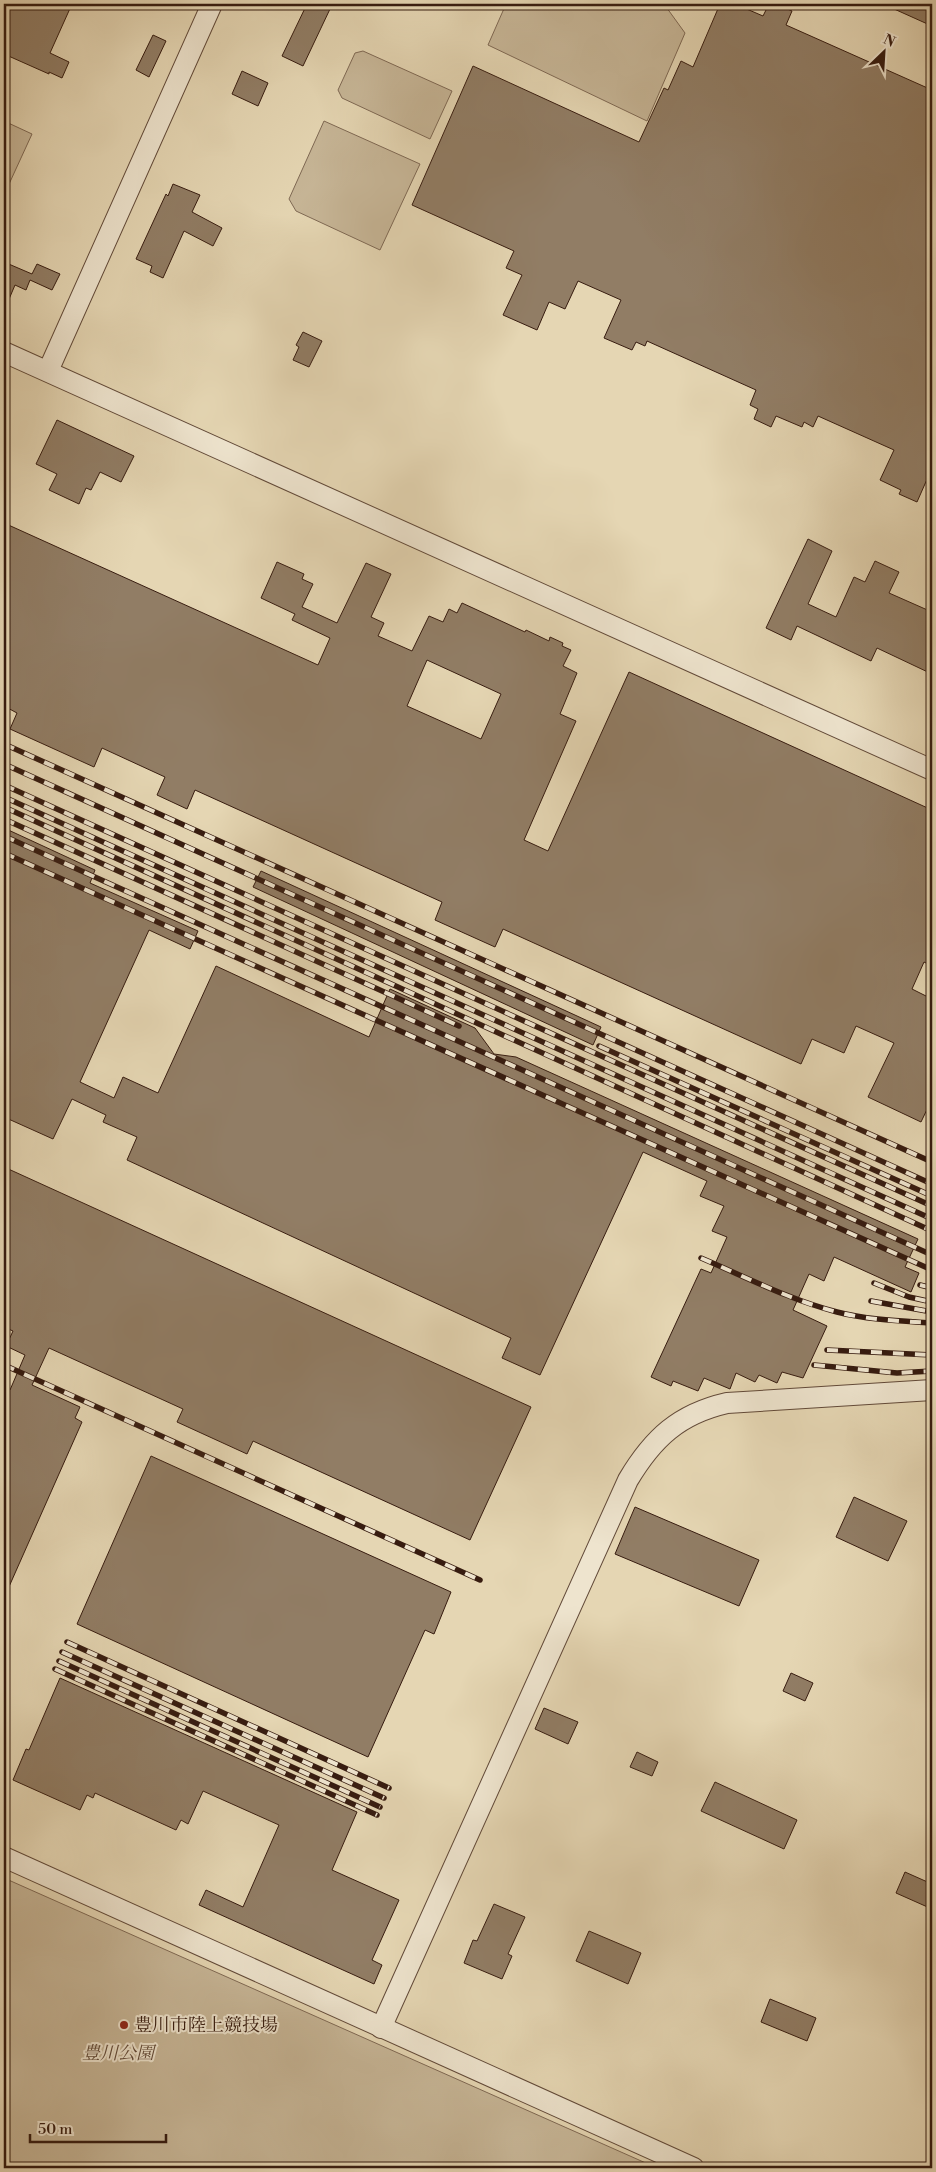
<svg xmlns="http://www.w3.org/2000/svg" width="936" height="2172" font-family="'Libre Bodoni','Noto Serif JP',serif">
	<rect width="100%" height="100%" fill="#e5d6b3"/>
	<filter id="stains"><feTurbulence type="fractalNoise" baseFrequency=".004" numOctaves="4"/><feColorMatrix values="0 0 0 0 .2 0 0 0 0 .09 0 0 0 0 .02 0 0 0 .5 -.17"/></filter>
	<radialGradient id="worn" r=".72"><stop offset=".6" stop-color="#630" stop-opacity="0"/><stop offset="1" stop-color="#630" stop-opacity=".3"/></radialGradient>
	<g fill="#c7b697" stroke="#7f6954">
		<path d="M506,4H664L685,33L647,121L488,45Z"/>
		<path d="M363,51L452,91L430,139L342,98L338,90L355,53Z"/>
		<path d="M4,121L32,134L4,195Z"/>
		<path d="M324,121L420,164L380,250L296,211L289,199Z"/>
		<path d="M4,1878L657,2168H4Z"/>
	</g>
	<g fill="#917d65" stroke="#371c10" fill-rule="evenodd">
		<path d="M4,4H72L50,53L69,62L62,78L49,72V74L4,54Z"/>
		<path d="M307,4H318L330,9L303,66L282,56Z"/>
		<path d="M720,4H735L763,16L769,4H777L792,11L786,25L932,90V468L917,502L899,494L901,490L880,480L894,450L818,416L813,427L804,422L802,427L776,416L771,427L754,419L758,409L750,405L756,390L647,341L645,346L636,342L632,350L604,338L621,300L578,281L565,309L549,302L537,330L503,315L522,275L506,268L514,251L412,205L473,66L639,142L664,88L668,90L681,61L693,67Z"/>
		<path d="M883,4H932V26Z"/>
		<path d="M153,35L166,41L149,77L136,70Z"/>
		<path d="M242,71L268,83L258,106L232,94Z"/>
		<path d="M173,184L200,195L192,212L222,228L213,246L184,231L163,278L150,272L152,266L136,259L166,194L168,196Z"/>
		<path d="M4,262L32,274L37,264L60,274L52,290L30,280L26,290L15,285L4,311Z"/>
		<path d="M303,332L322,341L309,367L293,360L299,347L296,345Z"/>
		<path d="M57,420L134,456L121,482L100,472L91,490L86,488L79,504L49,490L57,474L36,464Z"/>
		<path d="M4,523L318,665L330,638L292,620L295,614L261,598L277,562L304,574L302,579L313,584L302,607L337,623L366,563L391,574L371,617L384,623L378,636L412,651L429,616L443,622L449,609L457,613L462,603L525,632L526,630L549,641L550,637L563,643L562,646L571,650L563,666L577,673L560,714L576,721L524,840L548,851L629,672L932,810V966L924,962L912,989L932,999V1099L921,1122L868,1097L894,1043L856,1026L844,1053L812,1039L801,1064L503,929L495,947L435,920L442,902L195,790L187,809L157,795L165,777L102,748L94,767L10,729L17,713L4,706ZM427,660L501,694L481,739L407,706Z"/>
		<path d="M808,539L832,551L808,604L836,617L854,577L865,582L875,561L899,572L889,593L932,612V674L877,648L871,661L797,626L791,640L766,628Z"/>
		<path d="M4,828L95,870L90,883L198,931L190,949L149,930L80,1082L114,1098L123,1077L158,1093L216,966L369,1037L390,989L475,1028L494,1054L516,1057L918,1239L905,1267L919,1273L911,1292L834,1257L824,1281L809,1274L793,1310L827,1326L803,1378L782,1372L777,1383L759,1375L755,1382L736,1373L730,1389L704,1378L698,1391L673,1381L671,1386L651,1377L701,1269L711,1273L727,1237L712,1231L724,1206L700,1196L707,1181L643,1152L540,1375L502,1358L511,1338L127,1160L137,1137L103,1122L106,1115L72,1099L53,1139L4,1117Z"/>
		<path d="M261,871L601,1027L593,1045L253,887Z"/>
		<path d="M4,1167L531,1407L470,1540L253,1441L247,1454L177,1422L183,1409L49,1348L32,1385L80,1407L75,1418L82,1422L4,1598V1387L10,1390L25,1355L6,1346L13,1331L4,1327Z"/>
		<path d="M151,1456L451,1592L434,1634L425,1630L368,1757L77,1624Z"/>
		<path d="M854,1497L907,1521L888,1561L836,1537Z"/>
		<path d="M635,1507L759,1560L739,1606L615,1554Z"/>
		<path d="M791,1673L813,1683L805,1701L783,1691Z"/>
		<path d="M60,1678L357,1812L332,1870L399,1900L372,1960L382,1965L374,1984L199,1905L206,1890L243,1907L279,1825L203,1791L188,1824L181,1820L176,1830L95,1793L93,1798L87,1795L80,1810L13,1780L26,1749L29,1750Z"/>
		<path d="M544,1708L578,1722L568,1744L535,1729Z"/>
		<path d="M637,1752L658,1762L652,1776L630,1767Z"/>
		<path d="M715,1782L797,1820L784,1849L701,1811Z"/>
		<path d="M905,1872L932,1884V1909L896,1893Z"/>
		<path d="M494,1904L525,1917L508,1954L512,1956L502,1979L464,1963L473,1940L477,1941Z"/>
		<path d="M589,1931L641,1953L628,1984L576,1961Z"/>
		<path d="M770,1999L816,2018L807,2041L761,2022Z"/>
	</g>
	<g fill="none" stroke-linecap="round" stroke-linejoin="round">
		<g stroke="#624a39" stroke-width="22">
			<g id="minor">
				<path d="M4,352L932,770"/>
				<path d="M48,371L212,4"/>
				<path d="M4,1857L694,2168"/>
				<path d="M381,2028L628,1480C653,1438 679,1414 727,1403L932,1390"/>
			</g>
		</g>
		<use href="#minor" stroke="#eee4ce" stroke-width="20"/>
		<g stroke="#371c10" stroke-width="5.5">
			<g id="rail">
				<path d="M4,744L932,1162"/>
				<path d="M4,764L932,1184"/>
				<path d="M4,785L932,1206"/>
				<path d="M4,797L932,1219"/>
				<path d="M4,807L932,1231"/>
				<path d="M4,819L459,1026"/>
				<path d="M4,836L932,1255"/>
				<path d="M4,853L932,1270"/>
				<path d="M599,1046L932,1196"/>
				<path d="M701,1258C746,1277 790,1300 837,1312C868,1320 901,1321 932,1323"/>
				<path d="M874,1283L909,1297L932,1302"/>
				<path d="M920,1285L932,1288"/>
				<path d="M871,1301L932,1312"/>
				<path d="M827,1350L932,1355"/>
				<path d="M4,1365L480,1580"/>
				<path d="M814,1365L897,1373L932,1371"/>
				<path d="M67,1642L389,1788"/>
				<path d="M62,1652L384,1798"/>
				<path d="M59,1661L380,1807"/>
				<path d="M55,1669L377,1815"/>
			</g>
		</g>
		<use href="#rail" stroke="#eee4ce" stroke-width="4" stroke-dasharray="11" stroke-linecap="butt"/>
	</g>
	<circle fill="#8f2418" stroke="#eee4ce" stroke-width="2" cx="124" cy="2025" r="5"/>
	<g text-anchor="middle" dominant-baseline="central" stroke-width="4" stroke-linejoin="round" paint-order="stroke">
		<g font-size="18" fill="#371c10" stroke="#eee4ce" text-anchor="start">
			<text x="134" y="2025">豊川市陸上競技場</text>
		</g>
		<g font-size="18" font-style="italic" fill="#624a38" stroke="#eee4ce">
			<text x="118" y="2053">豊川公園</text>
		</g>
	</g>
	<rect width="936" height="2172" fill="none" stroke="#e5d6b3" stroke-width="20"/>
	<rect x="5" y="5" width="926" height="2162" fill="none" stroke="#371c10" stroke-width="2.5"/>
	<rect x="10" y="10" width="916" height="2152" fill="none" stroke="#371c10"/>
	<g transform="translate(884 52) rotate(25)" stroke="#eee4ce" stroke-width="4" paint-order="stroke">
	<path d="M0-4L9 19L0 12L-9 19Z" fill="#371c10"/>
	<text y="-8" font-size="14" font-weight="bold" text-anchor="middle" fill="#371c10">N</text>
	</g>
	<path d="M30 2134v8h136v-8" fill="none" stroke="#371c10" stroke-width="2.5"/>
	<text x="38" y="2134" font-size="15" fill="#371c10" stroke="#eee4ce" stroke-width="4" paint-order="stroke">50 m</text>
	<rect width="100%" height="100%" filter="url(#stains)"/>
	<rect width="100%" height="100%" fill="url(#worn)"/>
</svg>
